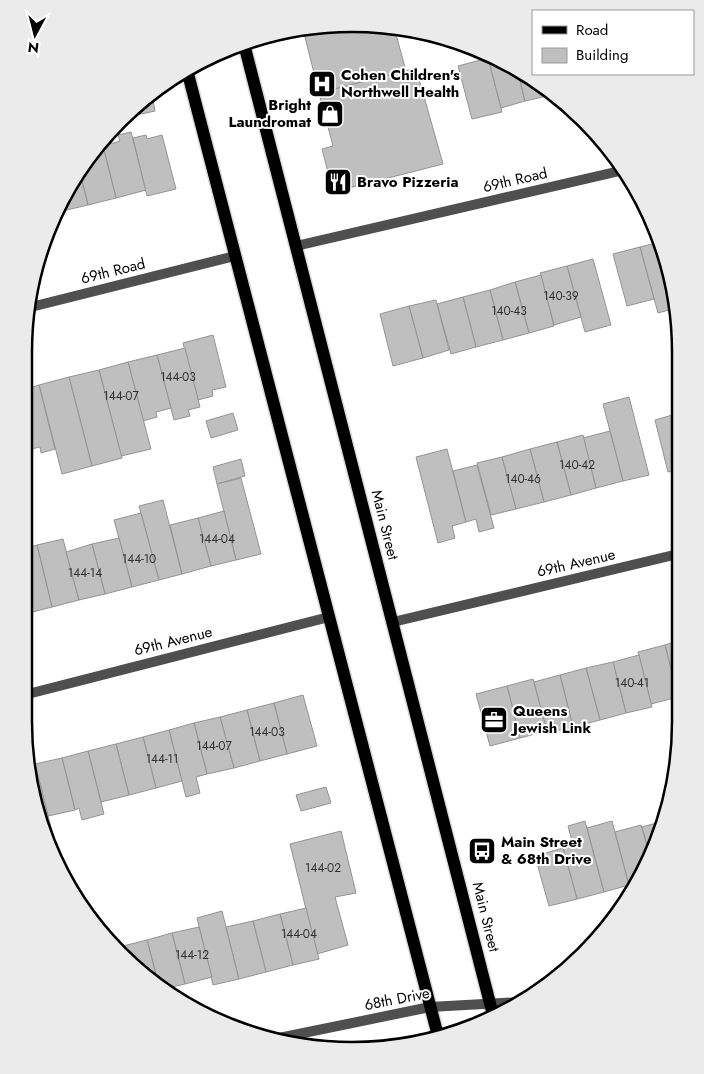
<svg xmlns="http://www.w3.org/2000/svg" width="704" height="1074" font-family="Jost,sans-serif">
	<rect width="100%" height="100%" fill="#fff"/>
	<g fill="#bfbfbf" stroke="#939393">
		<path d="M331,24L394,27L406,71L319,93L303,29Z"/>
		<path d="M487,55L517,68L525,101L501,108Z"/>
		<path d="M488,58L502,112L472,119L458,66Z"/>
		<path d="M416,68L443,164L333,192L322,149L333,146L319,93Z"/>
		<path d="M517,68L551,93L552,95L525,101Z"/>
		<path d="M149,94H152L155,111L127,117Z"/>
		<path d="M131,132L146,190L116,198L103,146L120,141L118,135Z"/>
		<path d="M146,135L147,139L162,135L176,189L147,196L133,138Z"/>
		<path d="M103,146L116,198L88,205L80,173L98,147Z"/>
		<path d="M80,173L88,205L58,212L57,207Z"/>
		<path d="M660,242L669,267L676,308L658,313L640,247Z"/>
		<path d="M640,247L654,299L627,306L613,254Z"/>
		<path d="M593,259L611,325L585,332L567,266Z"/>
		<path d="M567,266L581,317L554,325L540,273Z"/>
		<path d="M541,275L554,326L529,333L515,282Z"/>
		<path d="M515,282L529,333L503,340L490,290Z"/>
		<path d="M490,290L503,340L476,347L463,297Z"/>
		<path d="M463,297L476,347L451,354L437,304Z"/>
		<path d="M436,300L449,350L423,358L409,306Z"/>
		<path d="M409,306L423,358L393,366L380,314Z"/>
		<path d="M213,335L226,387L212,390L213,396L198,400L183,343Z"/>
		<path d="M185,348L200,407L188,410L190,416L174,420L157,355Z"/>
		<path d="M157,355L171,408L156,412L157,417L143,421L128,362Z"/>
		<path d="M128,362L151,449L121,456L99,370Z"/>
		<path d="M99,370L122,458L92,466L69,377Z"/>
		<path d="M69,377L92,466L62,474L39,385Z"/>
		<path d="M39,385L55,449L41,453L40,447L27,450L26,446V389Z"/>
		<path d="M629,397L649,475L623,481L603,404Z"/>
		<path d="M233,413L238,430L211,438L206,421Z"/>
		<path d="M679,413V470L668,472L655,420Z"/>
		<path d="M610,431L623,481L596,488L583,438Z"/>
		<path d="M583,435L596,488L571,495L557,442Z"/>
		<path d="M557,442L571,495L544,502L530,449Z"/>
		<path d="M447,449L466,522L452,526L455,538L438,543L416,457Z"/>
		<path d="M530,449L544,502L516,509L502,457Z"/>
		<path d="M502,457L516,509L491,515L477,463Z"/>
		<path d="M241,459L245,476L217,484L213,467Z"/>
		<path d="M477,465L494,528L479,532L476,519L466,522L453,471Z"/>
		<path d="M241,478L261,554L236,560L217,484Z"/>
		<path d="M163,500L182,574L159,580L139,506Z"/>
		<path d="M224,511L236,560L211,566L198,518Z"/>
		<path d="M141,513L159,580L132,587L114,520Z"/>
		<path d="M198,518L211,566L182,574L170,525Z"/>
		<path d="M119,538L132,587L105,594L92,544Z"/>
		<path d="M63,539L79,600L52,607L37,545Z"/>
		<path d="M92,544L105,594L79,600L66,552Z"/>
		<path d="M37,545L52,607L25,614V549Z"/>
		<path d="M678,641V696L665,645Z"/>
		<path d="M665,645L678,697L651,704L638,652Z"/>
		<path d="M639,655L652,707L626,713L613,662Z"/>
		<path d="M613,662L626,713L600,720L586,668Z"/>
		<path d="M586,668L600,720L573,727L560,675Z"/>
		<path d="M560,675L573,727L547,733L534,682Z"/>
		<path d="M533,679L547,731L520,738L507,686Z"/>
		<path d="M507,686L520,738L490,746L476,694Z"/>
		<path d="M303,695L317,746L287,754L274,703Z"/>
		<path d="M274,703L287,754L260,761L247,710Z"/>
		<path d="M247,710L260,761L234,768L220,717Z"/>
		<path d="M220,717L234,768L207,774L194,723Z"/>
		<path d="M194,723L207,774L196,777L200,793L186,797L169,730Z"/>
		<path d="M169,730L182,781L156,788L143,737Z"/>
		<path d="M143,737L156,788L129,795L116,744Z"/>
		<path d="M116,744L129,795L101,802L88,751Z"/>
		<path d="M88,751L104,814L82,820L79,808L75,810L62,758Z"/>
		<path d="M62,758L75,810L48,816L35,764Z"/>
		<path d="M35,764L57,851L53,852L41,827L31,765Z"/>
		<path d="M326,787L331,803L301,811L296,795Z"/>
		<path d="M585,821L604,892L577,899L563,848L573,845L568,826Z"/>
		<path d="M612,821L629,885L604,892L587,828Z"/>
		<path d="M660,822L650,856L642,827Z"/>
		<path d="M641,825L650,856L647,867L636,883L629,885L615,832Z"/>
		<path d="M341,831L356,893L335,897L348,945L317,954L290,844Z"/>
		<path d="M563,848L577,899L549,906L535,856Z"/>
		<path d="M306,908L319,959L293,965L280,914Z"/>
		<path d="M222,911L239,979L213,985L197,918Z"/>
		<path d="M280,914L293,965L266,972L253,921Z"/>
		<path d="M253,921L266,972L239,979L226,927Z"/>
		<path d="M199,927L212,977L185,984L172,933Z"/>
		<path d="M172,933L185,984L163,989L159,986L147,940Z"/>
		<path d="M147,940L159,986L152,982L119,947Z"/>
	</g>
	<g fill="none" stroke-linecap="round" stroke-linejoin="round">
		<g stroke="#dbdbdb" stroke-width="15">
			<g id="primary">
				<path d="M244,44L493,1015"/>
				<path d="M187,70L438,1036"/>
			</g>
		</g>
		<g stroke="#4f4f4f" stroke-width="10">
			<path d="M296,246L624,170"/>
			<path d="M27,308L235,256"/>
			<path d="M393,622L678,554"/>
			<path d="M24,695L329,617"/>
			<path d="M279,1038L430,1007L521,1002"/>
		</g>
		<use href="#primary" stroke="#000" stroke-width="12"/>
	</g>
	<defs>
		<g id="hospital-square" transform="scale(1.4375)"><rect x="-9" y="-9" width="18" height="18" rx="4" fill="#000" stroke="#fff"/><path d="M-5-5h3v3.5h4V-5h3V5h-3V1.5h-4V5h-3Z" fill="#fff"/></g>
		<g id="shop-square" transform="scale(1.4375)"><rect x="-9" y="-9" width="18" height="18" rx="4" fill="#000" stroke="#fff"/><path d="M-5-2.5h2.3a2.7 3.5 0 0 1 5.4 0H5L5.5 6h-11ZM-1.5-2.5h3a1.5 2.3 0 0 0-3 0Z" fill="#fff"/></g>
		<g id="restaurant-square" transform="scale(1.4375)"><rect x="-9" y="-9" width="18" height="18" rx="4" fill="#000" stroke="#fff"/><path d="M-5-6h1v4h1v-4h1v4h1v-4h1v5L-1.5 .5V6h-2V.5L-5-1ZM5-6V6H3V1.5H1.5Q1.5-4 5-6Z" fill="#fff"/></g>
		<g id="office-square" transform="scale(1.4375)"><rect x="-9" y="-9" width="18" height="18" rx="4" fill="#000" stroke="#fff"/><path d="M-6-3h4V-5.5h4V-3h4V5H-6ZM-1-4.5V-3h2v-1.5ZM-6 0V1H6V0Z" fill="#fff"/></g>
		<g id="bus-square" transform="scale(1.4375)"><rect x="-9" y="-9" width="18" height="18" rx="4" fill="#000" stroke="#fff"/><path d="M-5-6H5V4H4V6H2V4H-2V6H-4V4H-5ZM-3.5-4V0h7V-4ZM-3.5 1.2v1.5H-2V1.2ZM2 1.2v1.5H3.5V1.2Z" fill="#fff"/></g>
	</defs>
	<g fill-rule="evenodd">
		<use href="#hospital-square" x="322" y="84"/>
		<use href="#shop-square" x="330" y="114"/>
		<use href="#restaurant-square" x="338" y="182"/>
		<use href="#office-square" x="494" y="720"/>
		<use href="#bus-square" x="482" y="851"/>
	</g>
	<g text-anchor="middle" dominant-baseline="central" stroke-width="4" stroke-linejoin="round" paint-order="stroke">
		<g font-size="12" fill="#303030">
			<text x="561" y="296">140-39</text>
			<text x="509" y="311">140-43</text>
			<text x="178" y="377">144-03</text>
			<text x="121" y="396">144-07</text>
			<text x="577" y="465">140-42</text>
			<text x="523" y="479">140-46</text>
			<text x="217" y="539">144-04</text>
			<text x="139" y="559">144-10</text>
			<text x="85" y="573">144-14</text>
			<text x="632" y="683">140-41</text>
			<text x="267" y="732">144-03</text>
			<text x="214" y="746">144-07</text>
			<text x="162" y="759">144-11</text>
			<text x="323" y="868">144-02</text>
			<text x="299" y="934">144-04</text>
			<text x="192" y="955">144-12</text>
		</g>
		<g font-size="15" font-weight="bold" fill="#000" stroke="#fff" text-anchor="start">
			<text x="341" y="75">Cohen Children's<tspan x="341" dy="17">Northwell Health</tspan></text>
			<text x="311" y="105" text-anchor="end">Bright<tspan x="311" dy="17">Laundromat</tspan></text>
			<text x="357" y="182">Bravo Pizzeria</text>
			<text x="513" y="711">Queens<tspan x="513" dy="17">Jewish Link</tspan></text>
			<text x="501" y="842">Main Street<tspan x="501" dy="17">&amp; 68th Drive</tspan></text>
		</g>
		<g font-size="15" fill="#000" stroke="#fff">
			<text transform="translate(515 180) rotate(-13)">69th Road</text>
			<text transform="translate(113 271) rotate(-14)">69th Road</text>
			<text transform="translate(385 525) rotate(76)">Main Street</text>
			<text transform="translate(576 563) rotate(-13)">69th Avenue</text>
			<text transform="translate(173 641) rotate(-14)">69th Avenue</text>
			<text transform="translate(486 917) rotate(76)">Main Street</text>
			<text transform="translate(397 999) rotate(-11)">68th Drive</text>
		</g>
	</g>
	<path d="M0 0H704V1074H0ZM352 32H352A320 320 0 0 1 672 352V722A320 320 0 0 1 352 1042H352A320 320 0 0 1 32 722V352A320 320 0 0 1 352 32Z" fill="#ebebeb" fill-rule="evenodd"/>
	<path fill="none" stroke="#000" stroke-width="2.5" d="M352 32H352A320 320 0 0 1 672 352V722A320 320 0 0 1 352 1042H352A320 320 0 0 1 32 722V352A320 320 0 0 1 352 32Z"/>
	<rect x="532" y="10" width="162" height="65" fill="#ffffff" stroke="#999999"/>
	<rect x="542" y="26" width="25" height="8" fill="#000000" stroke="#999999"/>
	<text x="576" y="35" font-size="15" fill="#000000">Road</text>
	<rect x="542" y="48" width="25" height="15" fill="#bfbfbf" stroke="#999999"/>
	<text x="576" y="60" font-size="15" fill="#000000">Building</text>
	<g transform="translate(35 35) rotate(187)" stroke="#ffffff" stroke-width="4" paint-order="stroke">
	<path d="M0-4L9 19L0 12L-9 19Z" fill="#000000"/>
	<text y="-8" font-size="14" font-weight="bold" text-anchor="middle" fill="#000000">N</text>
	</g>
</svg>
